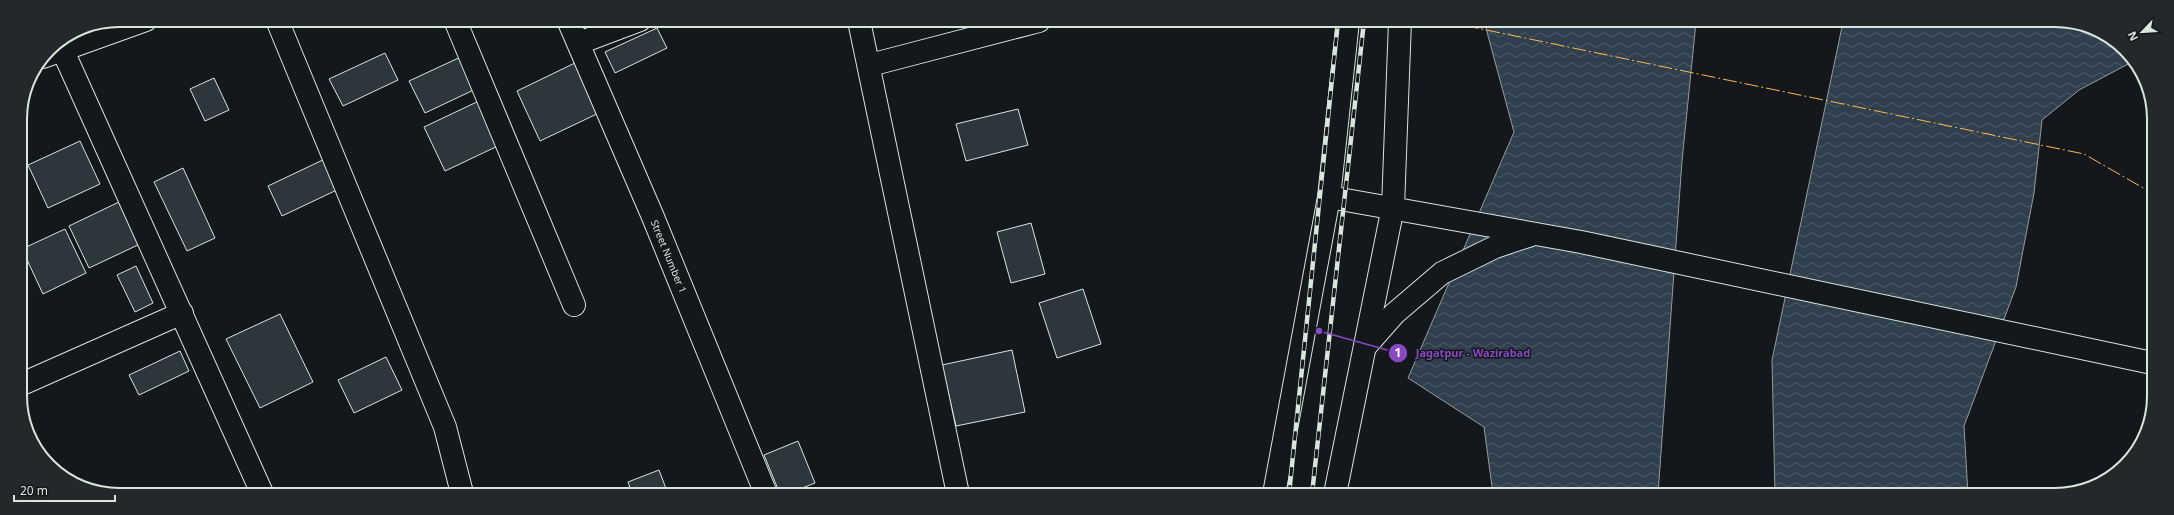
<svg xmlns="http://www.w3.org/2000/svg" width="2174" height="515" font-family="'Noto Sans',sans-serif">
	<defs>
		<pattern id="water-waves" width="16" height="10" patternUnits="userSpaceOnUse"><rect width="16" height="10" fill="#2f3f4d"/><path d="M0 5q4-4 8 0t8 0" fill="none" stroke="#4c5b66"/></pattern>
	</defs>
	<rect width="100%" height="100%" fill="#14181c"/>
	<g fill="url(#water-waves)" stroke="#939e99">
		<path d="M1484,21L1696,22L1682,161L1658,494H1493L1484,427L1408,378L1514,132Z"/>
		<path d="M1843,22H2074L2125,49L2132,62L2079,90L2042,120L2034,193L2016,287L1964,426L1968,495H1775L1772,360Z"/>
	</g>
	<g fill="#2c363c" stroke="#d8e6dc">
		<path d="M657,28L667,48L615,73L605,52Z"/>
		<path d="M385,53L398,80L343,106L329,79Z"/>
		<path d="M465,55L480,87L425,113L409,81Z"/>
		<path d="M577,62L601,112L540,141L517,91Z"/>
		<path d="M214,78L229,110L205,121L190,89Z"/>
		<path d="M481,100L502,144L445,171L424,127Z"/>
		<path d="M1018,109L1028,145L966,161L956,124Z"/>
		<path d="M80,141L100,184L48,208L28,165Z"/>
		<path d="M327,158L341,188L282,216L268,186Z"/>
		<path d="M183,168L215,238L187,251L154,182Z"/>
		<path d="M119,202L140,244L89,268L69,226Z"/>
		<path d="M1031,223L1045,274L1011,283L997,232Z"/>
		<path d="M65,229L86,273L43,294L22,249Z"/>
		<path d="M136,266L153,303L135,312L117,275Z"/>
		<path d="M1083,289L1101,344L1057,358L1039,303Z"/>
		<path d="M280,314L313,382L260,408L226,339Z"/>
		<path d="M22,350L26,360L22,362Z"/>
		<path d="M1012,350L1025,412L956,426L942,365Z"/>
		<path d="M180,351L189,371L139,395L129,375Z"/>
		<path d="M386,357L402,390L354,413L338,380Z"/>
		<path d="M798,441L815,483L787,494H780L764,455Z"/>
		<path d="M659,470L668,494H632L628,482Z"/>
	</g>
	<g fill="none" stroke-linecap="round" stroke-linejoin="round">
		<g stroke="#d8e6dc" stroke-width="24">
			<g id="street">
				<path d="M277,20L445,427L462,493"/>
				<path d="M455,20L574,305"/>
				<path id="s1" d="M568,20L653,217L766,494"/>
				<path d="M859,21L958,494"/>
				<path d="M579,43L640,20"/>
				<path d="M63,51L262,493"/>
				<path d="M43,57L146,20"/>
				<path d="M870,65L1039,21"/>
				<path d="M22,384L182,313"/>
			</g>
		</g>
		<g stroke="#d8e6dc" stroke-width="24">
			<g id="secondary">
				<path d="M1329,197L1581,242L2152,363"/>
				<path d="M1365,347L1394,314L1442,273L1495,247L1531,235"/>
				<path d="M1274,494L1329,197L1348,21"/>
				<path d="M1335,494L1393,207L1400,21"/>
			</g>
		</g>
		<use href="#street" stroke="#14181c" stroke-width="22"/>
		<use href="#secondary" stroke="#14181c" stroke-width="22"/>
		<g stroke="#d8e6dc" stroke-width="4.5">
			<g id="rail">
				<path d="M1289,494L1338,21"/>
				<path d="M1312,494L1364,21"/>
			</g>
		</g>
		<use href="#rail" stroke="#14181c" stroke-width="3" stroke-dasharray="9" stroke-linecap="butt"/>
		<path stroke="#ffb74d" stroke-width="1" stroke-dasharray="14 3 2 3" stroke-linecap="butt" d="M1443,21L2084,154L2152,193"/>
	</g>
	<g text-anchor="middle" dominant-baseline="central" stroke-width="3" stroke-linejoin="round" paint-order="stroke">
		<g font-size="10" fill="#d8e6dc" stroke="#14181c">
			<text stroke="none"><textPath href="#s1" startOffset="257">Street Number 1</textPath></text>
		</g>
	</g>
	<path d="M0 0H2174V515H0ZM119 27H2055A92 92 0 0 1 2147 119V396A92 92 0 0 1 2055 488H119A92 92 0 0 1 27 396V119A92 92 0 0 1 119 27Z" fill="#24282b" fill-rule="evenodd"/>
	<path fill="none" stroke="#d8e6dc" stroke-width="2" d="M119 27H2055A92 92 0 0 1 2147 119V396A92 92 0 0 1 2055 488H119A92 92 0 0 1 27 396V119A92 92 0 0 1 119 27Z"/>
	<path fill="none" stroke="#8948c3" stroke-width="1.5" d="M1319 331L1398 353"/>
	<g fill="#8948c3" stroke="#14181c" stroke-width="1.5">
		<circle cx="1319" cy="331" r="4"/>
		<circle cx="1398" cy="353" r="10"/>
	</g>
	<g font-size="12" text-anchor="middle" font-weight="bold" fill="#fff">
		<text x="1398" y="357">1</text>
	</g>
	<g font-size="11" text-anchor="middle" font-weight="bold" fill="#8948c3" stroke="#14181c" stroke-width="3" stroke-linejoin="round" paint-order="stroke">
		<text x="1473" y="357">Jagatpur - Wazirabad</text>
	</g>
	<g transform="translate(2142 32) rotate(245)" stroke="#14181c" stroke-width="3" paint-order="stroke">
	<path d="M0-3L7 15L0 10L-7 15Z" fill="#d8e6dc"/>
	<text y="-6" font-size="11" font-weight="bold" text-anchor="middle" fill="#d8e6dc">N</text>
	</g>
	<path d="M14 495v6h101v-6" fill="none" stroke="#d8e6dc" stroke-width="2"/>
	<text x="20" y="495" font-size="12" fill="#d8e6dc" stroke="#14181c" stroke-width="3" paint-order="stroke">20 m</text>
</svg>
